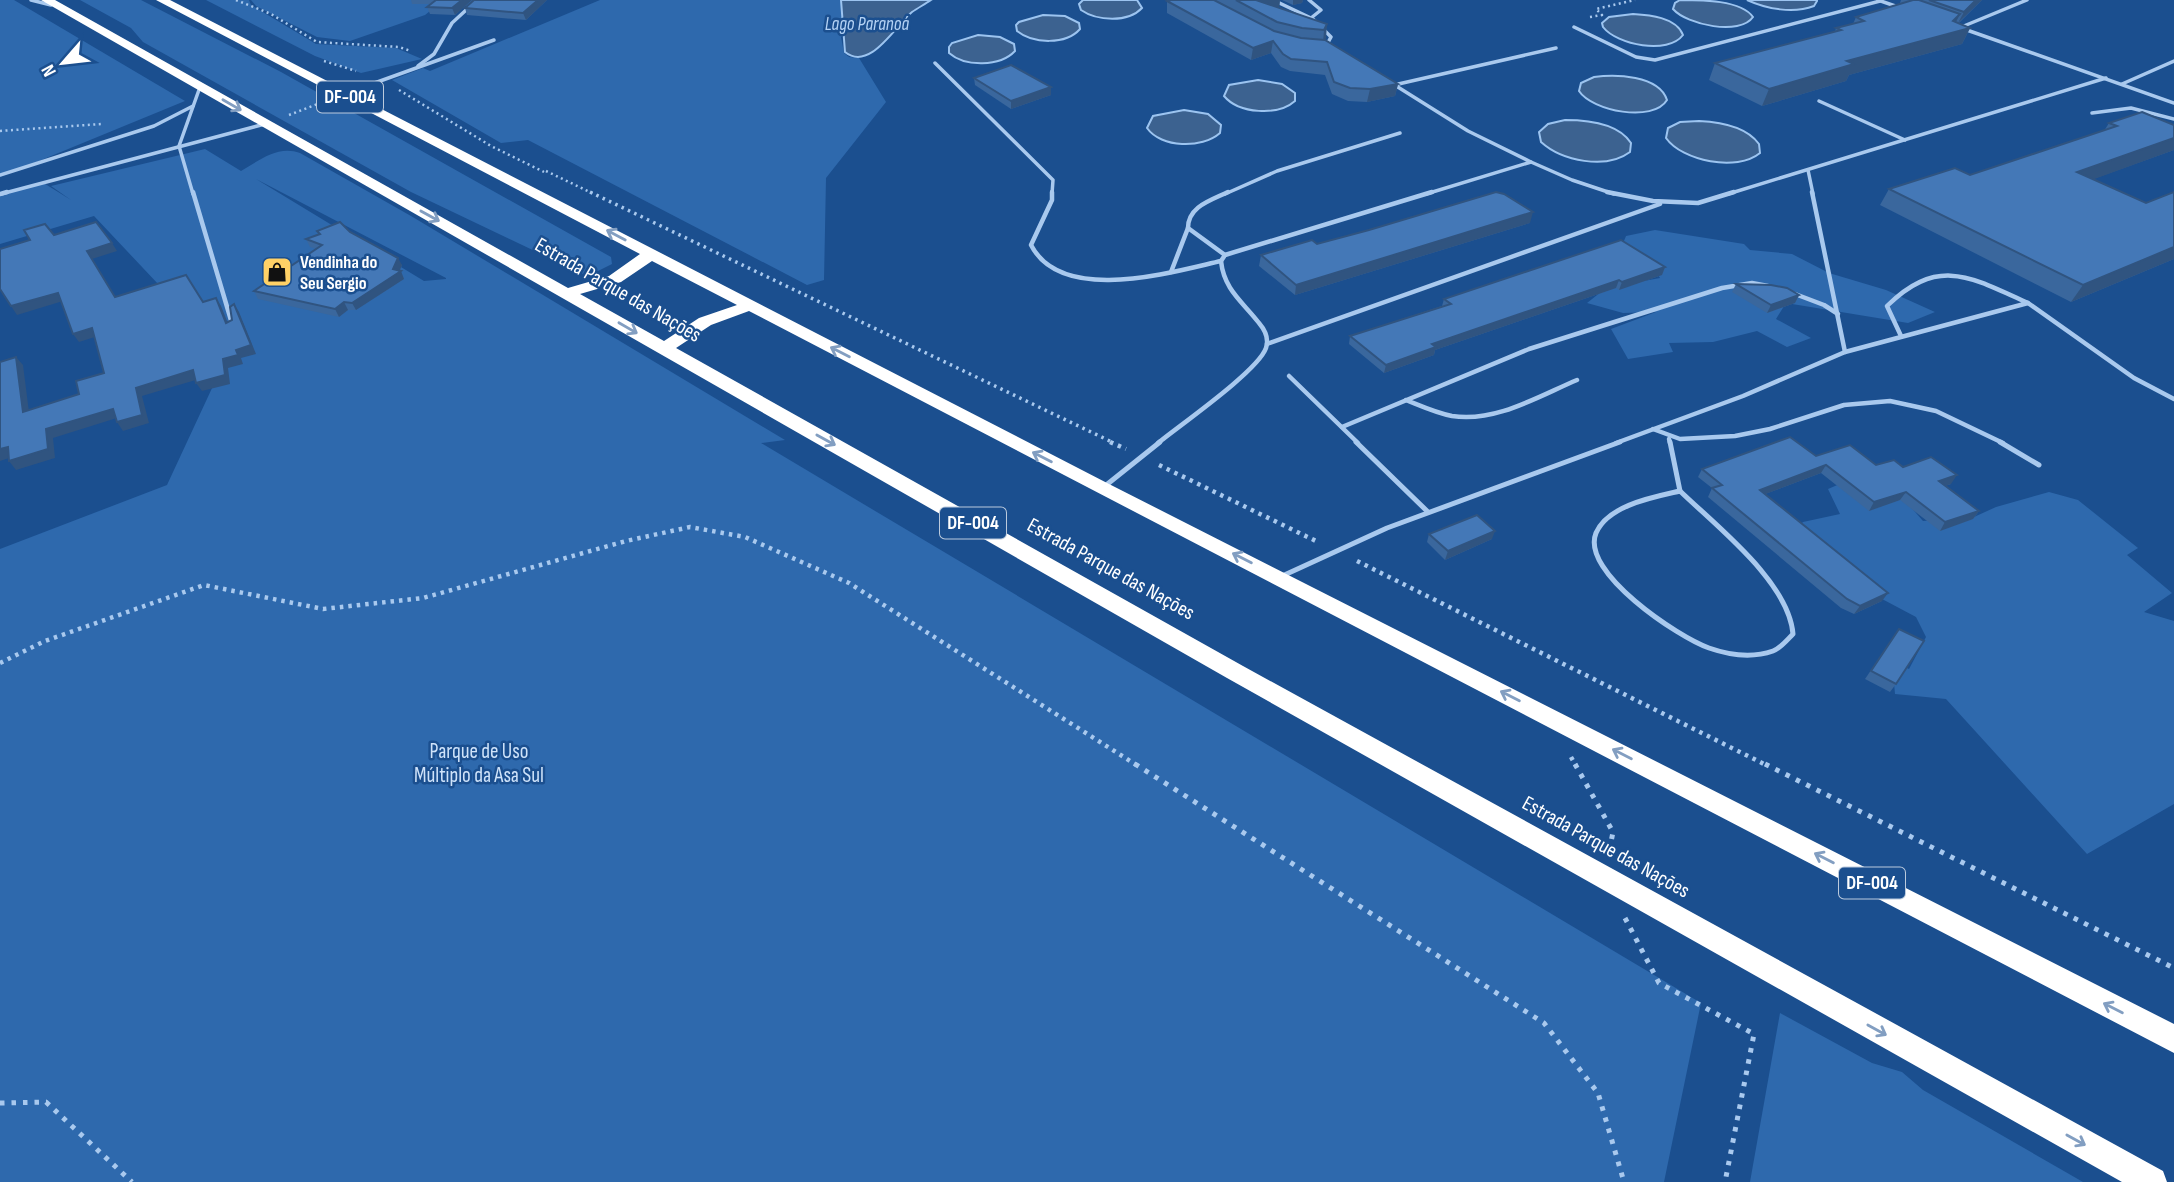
<svg xmlns="http://www.w3.org/2000/svg" width="2174" height="1182" font-family="'Sofia Sans Condensed',sans-serif">
	<rect width="100%" height="100%" fill="#1b4f8f"/>
	<g fill="#2e69ad" fill-rule="evenodd">
		<path d="M0,0H14L185,101L0,177Z"/>
		<path d="M80,0H141L281,72L611,257L612,264L598,271L583,274L411,192L143,42L131,28Z"/>
		<path d="M206,0H249L251,5L316,44L396,48L422,59L361,73L315,56Z"/>
		<path d="M251,0H485L473,7L440,3L425,15L350,41L317,37L256,6Z"/>
		<path d="M600,0H911L841,37L844,53L849,57L859,58L886,102L826,178L824,280L807,285L528,140L501,143L392,80L423,68L430,71Z"/>
		<path d="M205,149L241,171C260,160 278,145 300,153L411,216L785,440L761,443L1701,1003L1664,1182H0V549L167,485L213,386L224,354L94,216L0,244V194L42,182L71,200L51,186ZM256,179L446,278V279L424,281Z"/>
		<path d="M1655,230L1744,244L1750,250L1792,254L1829,273L1886,290L1935,312L1908,323L1786,303L1776,319L1811,338L1787,347L1757,331L1713,342L1669,343L1673,352L1628,359L1611,329L1656,312L1623,313L1587,303L1606,288L1660,278L1655,270L1617,258L1626,236Z"/>
		<path d="M1856,477L1896,490L1923,521L1974,517L1996,507L2049,492L2078,500L2138,548L2127,555L2172,593L2144,612L2174,621V804L2087,854L1946,699L1895,694L1892,661L1909,669L1926,637L1916,617L1867,591L1850,562L1797,528L1803,522L1840,514L1828,489Z"/>
		<path d="M1780,1013L1872,1063L1902,1072L1923,1090L2083,1182H1750Z"/>
	</g>
	<g fill="#3c6290" stroke="#9cc4f0" stroke-width="2">
		<path d="M841,0H931C925,4 918,8 912,12C895,26 870,72 845,52Z"/>
		<path d="M1083,0H1137L1142,8C1128,23 1097,21 1081,10L1079,4Z"/>
		<path d="M1680,0C1702,0 1741,0 1753,17C1740,36 1687,25 1673,9L1675,3Z"/>
		<path d="M1747,0H1817V1L1814,6C1793,14 1767,9 1747,0Z"/>
		<path d="M1633,14C1649,15 1676,17 1683,35C1668,55 1617,45 1603,27L1602,23L1609,17Z"/>
		<path d="M1043,15L1065,16L1079,23L1080,29C1066,45 1033,44 1017,31L1016,25L1019,22Z"/>
		<path d="M978,35L1000,37L1014,44L1015,51C1000,67 965,67 949,53V47L952,43Z"/>
		<path d="M1594,77C1615,74 1659,75 1667,100C1653,123 1592,111 1579,91L1581,83Z"/>
		<path d="M1258,80L1282,84L1295,93V101C1278,116 1239,114 1224,96L1229,85Z"/>
		<path d="M1184,110L1208,114L1221,125L1220,133C1202,149 1161,148 1147,128L1153,116Z"/>
		<path d="M1565,120C1587,120 1618,123 1631,143L1630,152C1606,170 1562,161 1541,142L1539,132L1548,124Z"/>
		<path d="M1699,121C1720,122 1746,126 1759,144L1760,153C1737,172 1682,161 1666,138L1668,128L1680,122Z"/>
	</g>
	<g fill="none" stroke-linecap="round" stroke-linejoin="round">
		<g stroke="#a9c9ee" stroke-width="2.5" stroke-dasharray="2 3.5" stroke-linecap="butt">
			<path d="M236,0L271,14L317,42L399,47L411,51"/>
			<path d="M1590,17L1602,15L1596,9L1635,0"/>
			<path d="M324,61L356,71"/>
			<path d="M399,90L491,146L544,172"/>
			<path d="M289,115L320,103"/>
			<path d="M0,131L101,124"/>
			<path d="M546,171L594,194"/>
		</g>
		<path stroke="#a9c9ee" stroke-width="3.5" stroke-dasharray="2.5 4.5" stroke-linecap="butt" d="M590,192L1114,443"/>
		<g stroke="#a9c9ee" stroke-width="4.5" stroke-dasharray="3.5 5" stroke-linecap="butt">
			<path d="M1110,442L1126,449"/>
			<path d="M1159,465L1318,542"/>
			<path d="M1357,561L1768,766"/>
			<path d="M0,663L45,641L204,585L323,609L423,598L626,541L690,527L745,537L849,583L1138,766"/>
			<path d="M1571,757L1576,766"/>
		</g>
		<g stroke="#a9c9ee" stroke-width="5" stroke-dasharray="4.5 7" stroke-linecap="butt">
			<path d="M1135,764L1544,1023L1598,1093L1624,1182"/>
			<path d="M1575,764L1613,832L1609,852"/>
			<path d="M1765,764L2174,968"/>
			<path d="M1625,918L1659,983L1754,1034L1725,1182"/>
			<path d="M0,1103L46,1102L132,1182"/>
		</g>
		<g stroke="#a9c9ee" stroke-width="3.5">
			<path d="M31,0L51,5"/>
			<path d="M1273,0L1313,19L1331,37L1325,48"/>
			<path d="M1309,0L1321,10L1311,18"/>
			<path d="M1878,0L1901,8"/>
			<path d="M1574,27L1636,57L1655,60L1880,1"/>
			<path d="M1959,28L2027,0"/>
			<path d="M1964,29L2174,103"/>
			<path d="M935,63L1053,180L1052,194"/>
			<path d="M418,66L434,54L452,23L477,0"/>
			<path d="M1393,84L1468,131L1531,162L1426,194"/>
			<path d="M2122,84L2174,61"/>
			<path d="M1394,85L1556,48"/>
			<path d="M344,94L494,40"/>
			<path d="M1819,101L1905,140"/>
			<path d="M2092,113L2131,108L2174,119"/>
			<path d="M1531,162L1572,180L1614,194"/>
			<path d="M1808,170L1813,194"/>
			<path d="M0,175L154,126L193,106"/>
			<path d="M1,194L265,124"/>
			<path d="M193,194L179,146L200,87"/>
			<path d="M1225,194L1277,171L1400,133"/>
			<path d="M1728,194L2106,78"/>
		</g>
		<g stroke="#a9c9ee" stroke-width="4.5">
			<path d="M193,192L233,327"/>
			<path d="M1052,192V200L1031,245C1062,305 1172,272 1221,261"/>
			<path d="M1607,192L1653,201L1698,203L1734,192"/>
			<path d="M1812,192L1845,352"/>
			<path d="M0,194L7,192"/>
			<path d="M1225,255L1188,228C1188,206 1212,200 1228,192"/>
			<path d="M1171,272L1188,228"/>
			<path d="M1795,294L1824,305L1838,314"/>
			<path d="M2028,303L2134,378L2174,399"/>
			<path d="M1267,344L1660,204"/>
			<path d="M1289,376L1358,443"/>
			<path d="M1406,400C1421,406 1436,413 1452,416C1495,423 1539,396 1577,380"/>
			<path d="M1342,427L1529,349L1722,288L1752,283L1768,286"/>
			<path d="M1653,429L1680,439L1735,436L1770,429L1844,405L1890,401L1936,411L2003,443"/>
			<path d="M1669,439L1670,443"/>
			<path d="M1158,443C1180,425 1258,371 1266,348C1269,339 1265,330 1259,323C1243,302 1224,290 1221,261L1225,255L1432,192"/>
			<path d="M1616,443L1743,396L1845,352L2028,303C1971,277 1938,256 1887,306L1901,336"/>
		</g>
		<g stroke="#a9c9ee" stroke-width="5">
			<path d="M1356,442L1428,512"/>
			<path d="M1670,442L1680,491"/>
			<path d="M2000,442L2039,465"/>
			<path d="M1105,486L1160,442"/>
			<path d="M1680,491C1716,526 1789,582 1793,634C1787,640 1781,648 1773,651C1753,658 1729,655 1709,648C1678,637 1580,572 1596,533C1608,505 1654,497 1680,491Z"/>
			<path d="M1280,577L1387,528L1620,442"/>
		</g>
		<path fill="#fff" fill-rule="evenodd" d="M41,0H55L568,288L609,276L640,254L156,0H170L1109,484L2174,1024V1053L749,311L711,325L676,348L1243,666L2163,1171L2167,1182H2122L1227,678ZM652,261L737,305L699,318L664,341L580,294L621,282Z"/>
	</g>
	<g fill="#3a679d">
		<path d="M411,0H472L455,15L430,14L427,7L431,4H412Z"/>
		<path d="M547,0L526,20L467,15L465,8Z"/>
		<path d="M1171,0H1280L1279,8L1327,24L1324,40L1398,84L1395,96L1367,102L1348,101L1332,94L1325,75L1290,71L1281,67L1271,53L1251,60L1167,13V1Z"/>
		<path d="M1282,0H1303L1302,3L1293,5Z"/>
		<path d="M1901,0H1982L1959,23L1970,28L1962,44L1849,75L1846,81L1762,106L1709,80L1715,63L1835,32L1836,28L1853,24L1856,17L1901,3H1900Z"/>
		<path d="M974,78L1051,87V95L1011,109L975,85Z"/>
		<path d="M2109,123L2174,125V150L2093,179L2146,203L2174,192V259L2071,302L1880,205L1889,189L1970,175L2104,131Z"/>
		<path d="M1530,223L1295,295L1259,266L1261,255L1317,244Z"/>
		<path d="M317,231L350,232L402,265L400,270L404,279L356,310H348L339,317L258,299L254,291L316,249L310,247L306,239L319,234Z"/>
		<path d="M1665,267L1662,275L1619,290L1616,288L1435,350L1434,355L1384,373L1349,344L1350,336L1442,306L1444,299Z"/>
		<path d="M1736,284L1799,295L1795,303L1767,313L1732,292Z"/>
		<path d="M1816,456L1876,465L1903,467L1951,484L1945,486L1979,511L1973,519L1940,531L1900,500L1869,511L1821,473L1765,494L1882,601L1854,614L1841,608L1708,497L1712,488L1698,477L1702,469Z"/>
		<path d="M1429,534L1492,539L1445,560L1427,542Z"/>
		<path d="M1899,629L1896,684L1890,692L1865,679Z"/>
	</g>
	<g fill="#305480">
		<path d="M462,0H472L455,15L452,8Z"/>
		<path d="M538,0H547L526,20L523,13Z"/>
		<path d="M1256,0H1280L1279,8Z"/>
		<path d="M1293,0H1303L1302,3L1293,5Z"/>
		<path d="M1976,0H1982L1958,23L1964,12Z"/>
		<path d="M1960,14L1952,30L1970,28L1962,44L1849,75L1846,81L1762,106L1769,89L1847,61L1953,21Z"/>
		<path d="M1327,24L1326,38L1323,43L1324,30Z"/>
		<path d="M1273,41L1271,53L1251,60L1253,48Z"/>
		<path d="M1398,84L1395,96L1367,102L1370,89Z"/>
		<path d="M1051,87V95L1011,109V101Z"/>
		<path d="M2174,138V150L2067,189L2077,172Z"/>
		<path d="M1533,212L1530,223L1295,295L1296,285Z"/>
		<path d="M112,243L117,251L92,259L87,251Z"/>
		<path d="M2174,247V259L2071,302L2083,285Z"/>
		<path d="M398,258L402,265L399,272L401,271L404,279L356,310L352,303L393,269Z"/>
		<path d="M1665,267L1662,275L1619,290L1622,282Z"/>
		<path d="M1619,280L1616,288L1435,350L1434,355L1384,373L1386,365L1432,344Z"/>
		<path d="M58,293L63,301L17,315L11,306Z"/>
		<path d="M1799,295L1795,303L1767,313L1771,305Z"/>
		<path d="M216,298L221,306L231,331L226,323Z"/>
		<path d="M344,302L348,310L339,317L335,309Z"/>
		<path d="M234,304L239,312L256,354L241,358L243,364L228,368L230,384L202,391L196,383L236,350Z"/>
		<path d="M92,328L98,336L79,342L73,334Z"/>
		<path d="M16,357L23,365L30,420L23,412Z"/>
		<path d="M193,370L199,379L142,396L149,423L123,431L117,422L136,388Z"/>
		<path d="M113,409L120,417L53,438L55,458L16,470L9,461L46,429Z"/>
		<path d="M8,447L15,456L0,461V449Z"/>
		<path d="M1826,465L1821,473L1755,498L1760,490Z"/>
		<path d="M1957,475L1951,484L1933,490L1939,481Z"/>
		<path d="M1906,492L1900,500L1869,511L1874,502Z"/>
		<path d="M1979,511L1973,519L1940,531L1945,522Z"/>
		<path d="M1495,531L1492,539L1445,560L1448,551Z"/>
		<path d="M1888,593L1882,601L1854,614L1860,606Z"/>
	</g>
	<g fill="#4478b7" stroke="#305480" stroke-width="2">
		<path d="M436,0H462L452,8L427,7Z"/>
		<path d="M474,0H538L523,13L465,8Z"/>
		<path d="M1171,0H1214L1274,31L1301,38L1325,40L1398,84L1370,89L1350,88L1334,82L1327,62L1291,59L1283,54L1273,41L1253,48L1167,1Z"/>
		<path d="M1236,0H1256L1327,24L1324,30L1302,28L1277,22Z"/>
		<path d="M1913,0H1919L1960,14L1953,21L1970,28L1847,61L1854,64L1769,89L1715,63L1841,30L1836,28L1864,21L1856,17Z"/>
		<path d="M1929,0H1976L1964,12Z"/>
		<path d="M1011,65L1051,87L1011,101L974,78Z"/>
		<path d="M2142,112L2174,125V138L2077,172L2146,203L2174,192V247L2083,285L1889,189L1955,168L1970,175L2117,126L2109,123Z"/>
		<path d="M1496,192L1504,194L1533,212L1296,285L1261,255L1312,240L1317,244L1369,230Z"/>
		<path d="M96,222L112,243L87,251L115,297L186,275L203,302L216,298L226,323L232,320L230,307L234,304L251,345L236,350L238,355L223,359L225,375L196,383L193,370L136,388L142,415L117,422L113,409L46,429L48,449L9,461L8,447L0,449V362L16,357L23,412L79,394L76,381L104,373L92,328L73,334L58,293L11,306L0,289V249L30,240L24,230L45,224L54,235Z"/>
		<path d="M340,222L350,232L398,258L393,269L401,271L352,303L344,302L335,309L254,291L322,245L306,239L320,234L317,231Z"/>
		<path d="M1621,240L1665,267L1622,282L1619,280L1432,344L1436,347L1386,365L1350,336L1451,304L1444,299Z"/>
		<path d="M1736,284L1771,285L1787,288L1799,295L1771,305Z"/>
		<path d="M1790,437L1816,456L1850,445L1876,465L1894,460L1903,467L1931,457L1957,475L1939,481L1979,511L1945,522L1906,492L1874,502L1826,465L1760,490L1888,593L1860,606L1847,599L1712,488L1722,485L1702,469Z"/>
		<path d="M1477,515L1495,531L1448,551L1429,534Z"/>
		<path d="M1899,629L1924,641L1896,684L1871,671Z"/>
	</g>
	<defs><path id="oneway-shaft" d="M-6 0H5M1.5-3L5.5 0L1.5 3" fill="none" stroke-width="1.6" stroke-linecap="round" stroke-linejoin="round" transform="scale(1.75)"/></defs>
	<g stroke="#829ec1">
		<use href="#oneway-shaft" transform="translate(232 105) rotate(30)"/>
		<use href="#oneway-shaft" transform="translate(430 216) rotate(29)"/>
		<use href="#oneway-shaft" transform="translate(616 235) rotate(-152)"/>
		<use href="#oneway-shaft" transform="translate(628 328) rotate(30)"/>
		<use href="#oneway-shaft" transform="translate(840 352) rotate(-153)"/>
		<use href="#oneway-shaft" transform="translate(826 440) rotate(29)"/>
		<use href="#oneway-shaft" transform="translate(1042 457) rotate(-153)"/>
		<use href="#oneway-shaft" transform="translate(1242 558) rotate(-153)"/>
		<use href="#oneway-shaft" transform="translate(1510 696) rotate(-153)"/>
		<use href="#oneway-shaft" transform="translate(1622 754) rotate(-153)"/>
		<use href="#oneway-shaft" transform="translate(1824 858) rotate(-153)"/>
		<use href="#oneway-shaft" transform="translate(2113 1008) rotate(-153)"/>
		<use href="#oneway-shaft" transform="translate(1877 1030) rotate(29)"/>
		<use href="#oneway-shaft" transform="translate(2076 1140) rotate(29)"/>
	</g>
	<defs>
		<g id="shop-square" transform="scale(1.575)"><rect x="-9" y="-9" width="18" height="18" rx="4" fill="#ffd166" stroke="#1b4f8f"/><path d="M-5-2.5h2.3a2.7 3.5 0 0 1 5.4 0H5L5.5 6h-11ZM-1.5-2.5h3a1.5 2.3 0 0 0-3 0Z" fill="#111"/></g>
	</defs>
	<g fill-rule="evenodd">
		<use href="#shop-square" x="277" y="272"/>
	</g>
	<g text-anchor="middle" dominant-baseline="central" stroke-width="5" stroke-linejoin="round" paint-order="stroke">
		<g font-size="18" font-weight="bold" fill="#fff" stroke="#1b4f8f" text-anchor="start">
			<text x="300" y="262">Vendinha do<tspan x="300" dy="21">Seu Sergio</tspan></text>
		</g>
		<g font-size="19" font-style="italic" fill="#b5d3f5" stroke="#1b4f8f">
			<text x="867" y="24">Lago Paranoá</text>
		</g>
		<g fill="#1b4f8f" stroke="#bbcadd" stroke-width="2">
			<rect x="317" y="81.5" width="66" height="31" rx="5"/>
			<rect x="940" y="507.5" width="66" height="31" rx="5"/>
			<rect x="1839" y="867.5" width="66" height="31" rx="5"/>
		</g>
		<g font-size="19" font-weight="bold" fill="#fff">
			<text x="350" y="97">DF-004</text>
			<text x="973" y="523">DF-004</text>
			<text x="1872" y="883">DF-004</text>
		</g>
		<g font-size="21" fill="#fff" stroke="#1b4f8f">
			<text transform="translate(618 290) rotate(30)">Estrada Parque das Nações</text>
			<text transform="translate(1111 569) rotate(29)">Estrada Parque das Nações</text>
			<text transform="translate(1606 847) rotate(29)">Estrada Parque das Nações</text>
		</g>
		<g font-size="21" fill="#cfe3fa" stroke="#1b4f8f">
			<text x="479" y="751">Parque de Uso<tspan x="479" dy="24">Múltiplo da Asa Sul</tspan></text>
		</g>
	</g>
	<g transform="translate(63 63) rotate(242)" stroke="#1b4f8f" stroke-width="5" paint-order="stroke">
	<path d="M0-5L12 26L0 18L-12 26Z" fill="#ffffff"/>
	<text y="-10" font-size="19" font-weight="bold" text-anchor="middle" fill="#ffffff">N</text>
	</g>
</svg>
